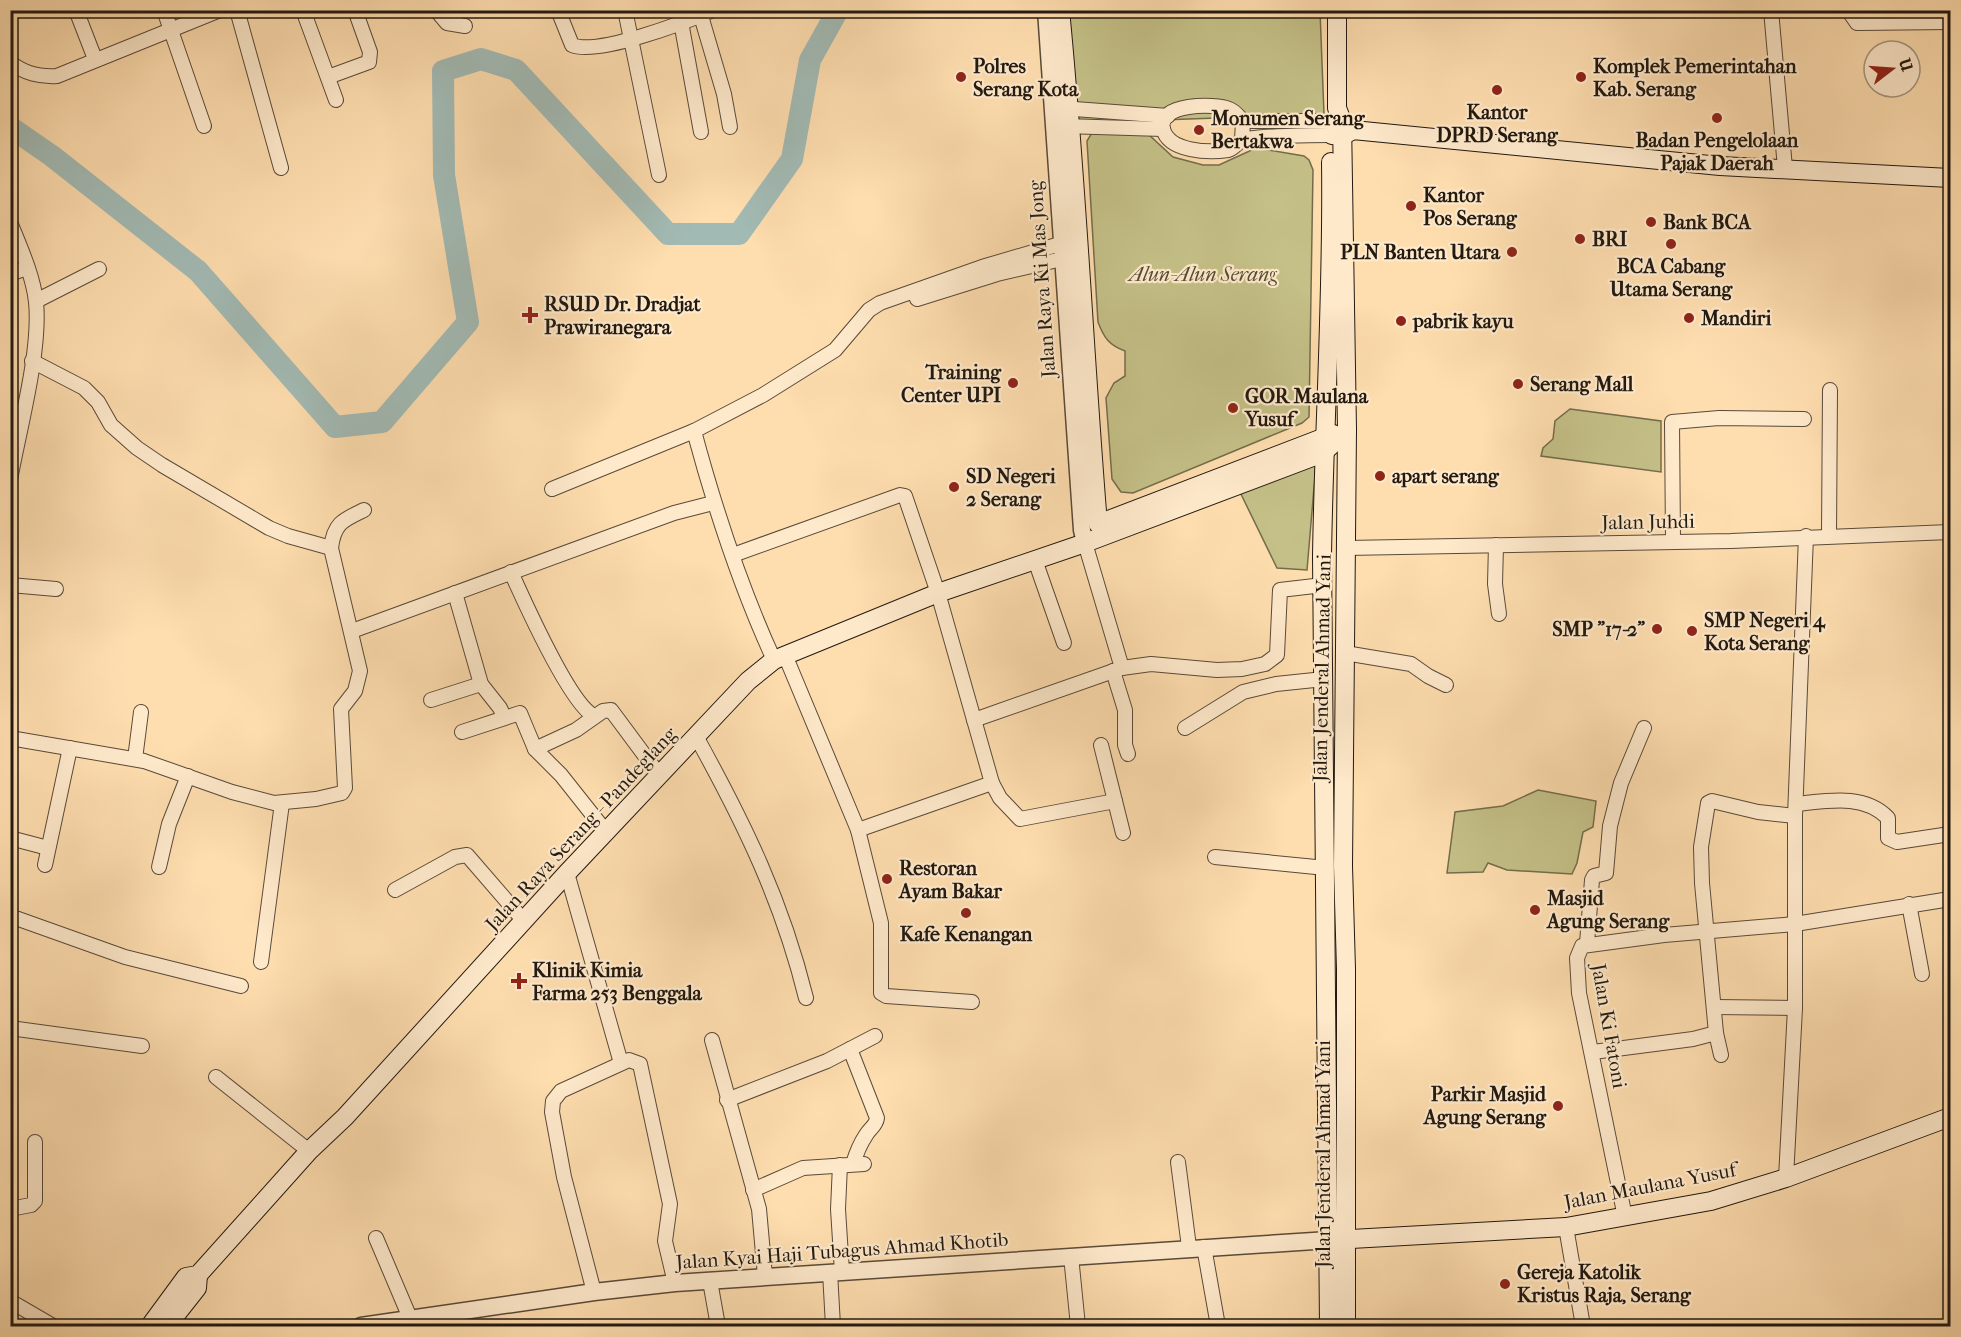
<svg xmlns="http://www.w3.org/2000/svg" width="1961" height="1337" font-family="'IM FELL French Canon',serif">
	<rect width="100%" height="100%" fill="#feddaf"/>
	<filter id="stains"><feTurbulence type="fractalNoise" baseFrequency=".00333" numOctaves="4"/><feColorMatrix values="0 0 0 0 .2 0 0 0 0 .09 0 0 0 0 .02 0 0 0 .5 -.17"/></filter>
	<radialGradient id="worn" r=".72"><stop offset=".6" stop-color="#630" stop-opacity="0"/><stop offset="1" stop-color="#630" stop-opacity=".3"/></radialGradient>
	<g fill="#c4c087" stroke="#736c4c" stroke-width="1.5">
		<path d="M1047,11H1320L1324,114L1051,124Z"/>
		<path d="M1093,131L1148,134L1173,157L1203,165H1219L1256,148L1304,156L1309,160L1313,170L1309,417L1302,423L1133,493L1121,492L1112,479L1106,398L1114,383L1125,376V351C1109,345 1104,338 1098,322L1087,141Z"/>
		<path d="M1570,409L1661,421V472L1541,456L1543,448L1553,439L1555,421Z"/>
		<path d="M1316,464L1307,570L1277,568L1238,488Z"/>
		<path d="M1538,790L1596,801L1593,827L1583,832L1577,863L1572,874L1507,870L1488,863L1483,872L1447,873L1455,812L1503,806Z"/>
	</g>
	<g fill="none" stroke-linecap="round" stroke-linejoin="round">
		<path stroke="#a2bab4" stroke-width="22" d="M10,127L52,156L198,271L335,427L382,422L468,322L444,175L443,71L481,59L516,70L668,234H739L792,159L810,60L838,10"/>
		<g stroke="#594a38" stroke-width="16">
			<g id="minor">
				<path d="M76,10L95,59"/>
				<path d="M164,10L204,126"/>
				<path d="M237,10L281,168"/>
				<path d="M303,10L336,100"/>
				<path d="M436,10L447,23L465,26"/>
				<path d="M558,10L572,45C597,56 686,22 713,10"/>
				<path d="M625,10L659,175"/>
				<path d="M1771,10L1785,168"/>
				<path d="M1848,10L1857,23L1950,22"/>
				<path d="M701,16L724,94L730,127"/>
				<path d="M681,22L701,132"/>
				<path d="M10,62C23,73 41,77 57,76L220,10"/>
				<path d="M328,77L369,62L370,52L355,10"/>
				<path d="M1061,108L1168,116"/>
				<path d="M1243,121H1331"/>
				<path d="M1063,126L1163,129"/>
				<path d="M1242,140L1243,121C1238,116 1235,111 1229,109C1216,103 1156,103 1163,129C1169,152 1209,153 1228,150C1235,148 1237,142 1243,140C1253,136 1317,135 1330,135"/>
				<path d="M10,222C20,247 33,275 36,302C41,351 19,430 10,480"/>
				<path d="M10,274L27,268"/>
				<path d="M917,299L997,274L1062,259"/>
				<path d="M36,301L99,269"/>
				<path d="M32,361L84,388L98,402L111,425L137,448L162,465L269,528L288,536L331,548"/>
				<path d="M552,489L694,431"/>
				<path d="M1829,536L1830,390"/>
				<path d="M1673,540L1672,422L1719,418L1804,419"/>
				<path d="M1085,543L1122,668"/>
				<path d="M1496,545L1495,584L1499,614"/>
				<path d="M1346,548L1731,541L1950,532"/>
				<path d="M733,555L900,495L905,496L938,593L992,783L858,830L785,655"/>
				<path d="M1035,560L1064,643"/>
				<path d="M511,572C524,601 570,704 594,716"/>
				<path d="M10,585L56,589"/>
				<path d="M455,593L481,684L500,708L504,717"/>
				<path d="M352,631L674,513L713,503"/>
				<path d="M1345,653L1411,664L1428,676L1446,685"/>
				<path d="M774,660C740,586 715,509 694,431L763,395L835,350L869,310L880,303L982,267L1060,244"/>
				<path d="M1113,671L1125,710V745L1128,754"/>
				<path d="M431,700L481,684"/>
				<path d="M974,720L1122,668L1151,664L1217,670L1242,669L1265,664L1277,655L1280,590L1323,585"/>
				<path d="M1185,728L1243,692L1276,684L1324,679"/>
				<path d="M462,732L520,713L535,749L561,775L607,833"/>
				<path d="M10,738L144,761L232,792L274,803L316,799L342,793L345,788L341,709L355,691L360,671L331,548C334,523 343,520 364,510"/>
				<path d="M697,738C745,825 782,901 806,998"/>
				<path d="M1101,745L1123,833"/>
				<path d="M535,749L576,730L603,711L611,710L660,776"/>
				<path d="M135,759L141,712"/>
				<path d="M992,783L1000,798L1020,819L1115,801"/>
				<path d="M1796,804C1827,801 1864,793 1888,818V838L1897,842L1950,834"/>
				<path d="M858,830L881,923V993L886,996L972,1002"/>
				<path d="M10,838L48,848"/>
				<path d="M1215,857L1326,868"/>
				<path d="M45,865L70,748"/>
				<path d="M159,867L169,824L188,776"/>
				<path d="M567,873L621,1063"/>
				<path d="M395,890L455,857L467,855L524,921"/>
				<path d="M1909,904L1922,974"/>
				<path d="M10,916L125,957L241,986"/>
				<path d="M1587,943L1592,880L1594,876L1606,873L1610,826L1621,783L1644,728"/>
				<path d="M261,962L282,803"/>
				<path d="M1714,1007L1795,1008"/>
				<path d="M10,1028L142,1046"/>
				<path d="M712,1040L759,1209L765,1276"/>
				<path d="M850,1049L877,1118C876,1126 870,1128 866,1135C860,1144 856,1154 853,1164"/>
				<path d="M1593,1052L1693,1039L1716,1033"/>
				<path d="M1721,1055L1716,1033L1702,883L1701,847L1708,803L1712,801L1758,812L1795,816"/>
				<path d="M216,1077L309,1151"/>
				<path d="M727,1100L827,1061L875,1036"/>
				<path d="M1178,1162L1189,1247"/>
				<path d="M840,1165L838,1209L842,1272"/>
				<path d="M1786,1178L1795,1008V816L1806,536"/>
				<path d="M753,1190L803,1168L864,1164"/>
				<path d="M10,1209L31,1205L35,1201V1142"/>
				<path d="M1625,1217L1579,993L1577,958L1582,946L1664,935L1795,924L1950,899"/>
				<path d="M1566,1227L1583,1326"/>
				<path d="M376,1238L410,1318"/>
				<path d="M1204,1247L1218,1326"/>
				<path d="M1071,1256L1078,1326"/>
				<path d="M830,1272L833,1326"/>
				<path d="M710,1281L718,1326"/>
				<path d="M594,1292L564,1177L552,1112L553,1101L561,1091L629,1060L640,1064L670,1204L665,1241L675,1283"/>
				<path d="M10,1301L53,1326"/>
			</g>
		</g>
		<g stroke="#594a38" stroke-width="19">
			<g id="tertiary">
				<path d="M1046,10L1082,530L1085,543"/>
				<path d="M361,1326L594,1292L675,1283L1329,1240"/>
			</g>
		</g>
		<g stroke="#221910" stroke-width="20">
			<g id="secondary">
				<path d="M1060,10C1077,181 1084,353 1098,524L1333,434"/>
				<path d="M1337,10V108L1342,121L1347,430L1343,866L1346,969V1326"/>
				<path d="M1332,135L1342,136L1353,130L1720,166L1950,178"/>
				<path d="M1333,1240L1566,1227L1711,1201L1786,1178L1950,1117"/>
				<path d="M150,1326L186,1277L198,1275L309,1151L345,1117L567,873L748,681L774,660L938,593L1085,543L1323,453L1347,430"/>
				<path d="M167,1326L197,1288L198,1275"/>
				<path d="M1329,1326L1322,556C1324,425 1333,293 1331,162"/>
			</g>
		</g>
		<use href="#minor" stroke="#fee9cb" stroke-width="14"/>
		<use href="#tertiary" stroke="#fee9cb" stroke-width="16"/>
		<use href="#secondary" stroke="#fee9cb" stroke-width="18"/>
	</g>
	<g fill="#8f2418" stroke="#fee9cb" stroke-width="2">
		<circle cx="961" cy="77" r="6"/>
		<circle cx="1581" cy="77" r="6"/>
		<circle cx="1497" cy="90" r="6"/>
		<circle cx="1717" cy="118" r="6"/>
		<circle cx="1199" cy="130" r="6"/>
		<circle cx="1411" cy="206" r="6"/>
		<circle cx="1651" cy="222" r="6"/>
		<circle cx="1580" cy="239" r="6"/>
		<circle cx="1671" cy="244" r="6"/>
		<circle cx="1512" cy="252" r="6"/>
		<path d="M527 306h6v6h6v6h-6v6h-6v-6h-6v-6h6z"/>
		<circle cx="1689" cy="318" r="6"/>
		<circle cx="1401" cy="321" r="6"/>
		<circle cx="1013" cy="383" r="6"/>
		<circle cx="1518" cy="384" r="6"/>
		<circle cx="1233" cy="408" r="6"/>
		<circle cx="1380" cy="476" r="6"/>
		<circle cx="954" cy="487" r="6"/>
		<circle cx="1657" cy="629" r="6"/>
		<circle cx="1692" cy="631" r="6"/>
		<circle cx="887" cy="879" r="6"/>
		<circle cx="1535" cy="910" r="6"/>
		<circle cx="966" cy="913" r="6"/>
		<path d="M516 972h6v6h6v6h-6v6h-6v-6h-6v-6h6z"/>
		<circle cx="1558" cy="1106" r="6"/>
		<circle cx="1505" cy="1284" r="6"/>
	</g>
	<g text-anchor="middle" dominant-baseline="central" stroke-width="4.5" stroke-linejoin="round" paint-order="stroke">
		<g font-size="20" font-weight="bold" fill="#221910" stroke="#fee9cb" text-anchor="start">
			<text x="973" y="66">Polres<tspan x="973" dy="23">Serang Kota</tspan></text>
			<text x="1593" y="66">Komplek Pemerintahan<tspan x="1593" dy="23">Kab. Serang</tspan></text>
			<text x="1497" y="112" text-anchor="middle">Kantor<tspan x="1497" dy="23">DPRD Serang</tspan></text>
			<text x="1211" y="118">Monumen Serang<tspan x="1211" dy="23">Bertakwa</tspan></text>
			<text x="1717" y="140" text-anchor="middle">Badan Pengelolaan<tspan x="1717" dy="23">Pajak Daerah</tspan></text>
			<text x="1423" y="195">Kantor<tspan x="1423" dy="23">Pos Serang</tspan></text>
			<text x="1663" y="222">Bank BCA</text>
			<text x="1592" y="239">BRI</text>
			<text x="1500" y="252" text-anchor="end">PLN Banten Utara</text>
			<text x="1671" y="266" text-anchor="middle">BCA Cabang<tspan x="1671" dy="23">Utama Serang</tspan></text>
			<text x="544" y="304">RSUD Dr. Dradjat<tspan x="544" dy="23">Prawiranegara</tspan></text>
			<text x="1701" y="318">Mandiri</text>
			<text x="1413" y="321">pabrik kayu</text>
			<text x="1001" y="372" text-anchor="end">Training<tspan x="1001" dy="23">Center UPI</tspan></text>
			<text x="1530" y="384">Serang Mall</text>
			<text x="1245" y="396">GOR Maulana<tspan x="1245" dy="23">Yusuf</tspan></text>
			<text x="966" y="476">SD Negeri<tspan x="966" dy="23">2 Serang</tspan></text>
			<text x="1392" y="476">apart serang</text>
			<text x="1704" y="620">SMP Negeri 4<tspan x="1704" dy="23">Kota Serang</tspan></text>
			<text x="1645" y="629" text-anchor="end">SMP "17-2"</text>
			<text x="899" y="868">Restoran<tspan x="899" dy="23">Ayam Bakar</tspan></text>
			<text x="1547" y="898">Masjid<tspan x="1547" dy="23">Agung Serang</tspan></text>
			<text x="966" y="934" text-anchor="middle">Kafe Kenangan</text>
			<text x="532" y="970">Klinik Kimia<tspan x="532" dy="23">Farma 253 Benggala</tspan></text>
			<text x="1546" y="1094" text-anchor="end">Parkir Masjid<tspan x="1546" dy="23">Agung Serang</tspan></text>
			<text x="1517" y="1272">Gereja Katolik<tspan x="1517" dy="23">Kristus Raja, Serang</tspan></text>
		</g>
		<g font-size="20" font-style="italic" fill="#534b34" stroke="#fee9cb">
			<text x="1203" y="274">Alun-Alun Serang</text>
		</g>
		<g font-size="20" fill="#221910" stroke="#fee9cb">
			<text transform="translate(1042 279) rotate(-94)">Jalan Raya Ki Mas Jong</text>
			<text transform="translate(1648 522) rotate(-1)">Jalan Juhdi</text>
			<text transform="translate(1322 668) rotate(-89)">Jalan Jenderal Ahmad Yani</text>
			<text transform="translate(581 829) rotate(-47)">Jalan Raya Serang - Pandeglang</text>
			<text transform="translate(1609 1026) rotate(80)">Jalan Ki Fatoni</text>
			<text transform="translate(1323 1154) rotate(-90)">Jalan Jenderal Ahmad Yani</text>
			<text transform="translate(1650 1186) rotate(-11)">Jalan Maulana Yusuf</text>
			<text transform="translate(842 1251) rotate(-4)">Jalan Kyai Haji Tubagus Ahmad Khotib</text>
		</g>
	</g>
	<rect width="1961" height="1337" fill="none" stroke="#feddaf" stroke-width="36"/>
	<rect x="12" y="12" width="1937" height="1313" fill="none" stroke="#221910" stroke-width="3"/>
	<rect x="18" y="18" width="1925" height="1301" fill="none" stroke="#221910" stroke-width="1.5"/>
	<g transform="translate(1892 69) rotate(73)"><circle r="28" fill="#fee9cb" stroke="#a69680" stroke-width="1.5"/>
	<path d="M0-4.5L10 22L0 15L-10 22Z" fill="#8f2418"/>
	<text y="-9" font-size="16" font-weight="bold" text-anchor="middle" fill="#221910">U</text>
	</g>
	<rect width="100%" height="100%" filter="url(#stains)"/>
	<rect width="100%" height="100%" fill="url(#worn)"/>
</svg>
